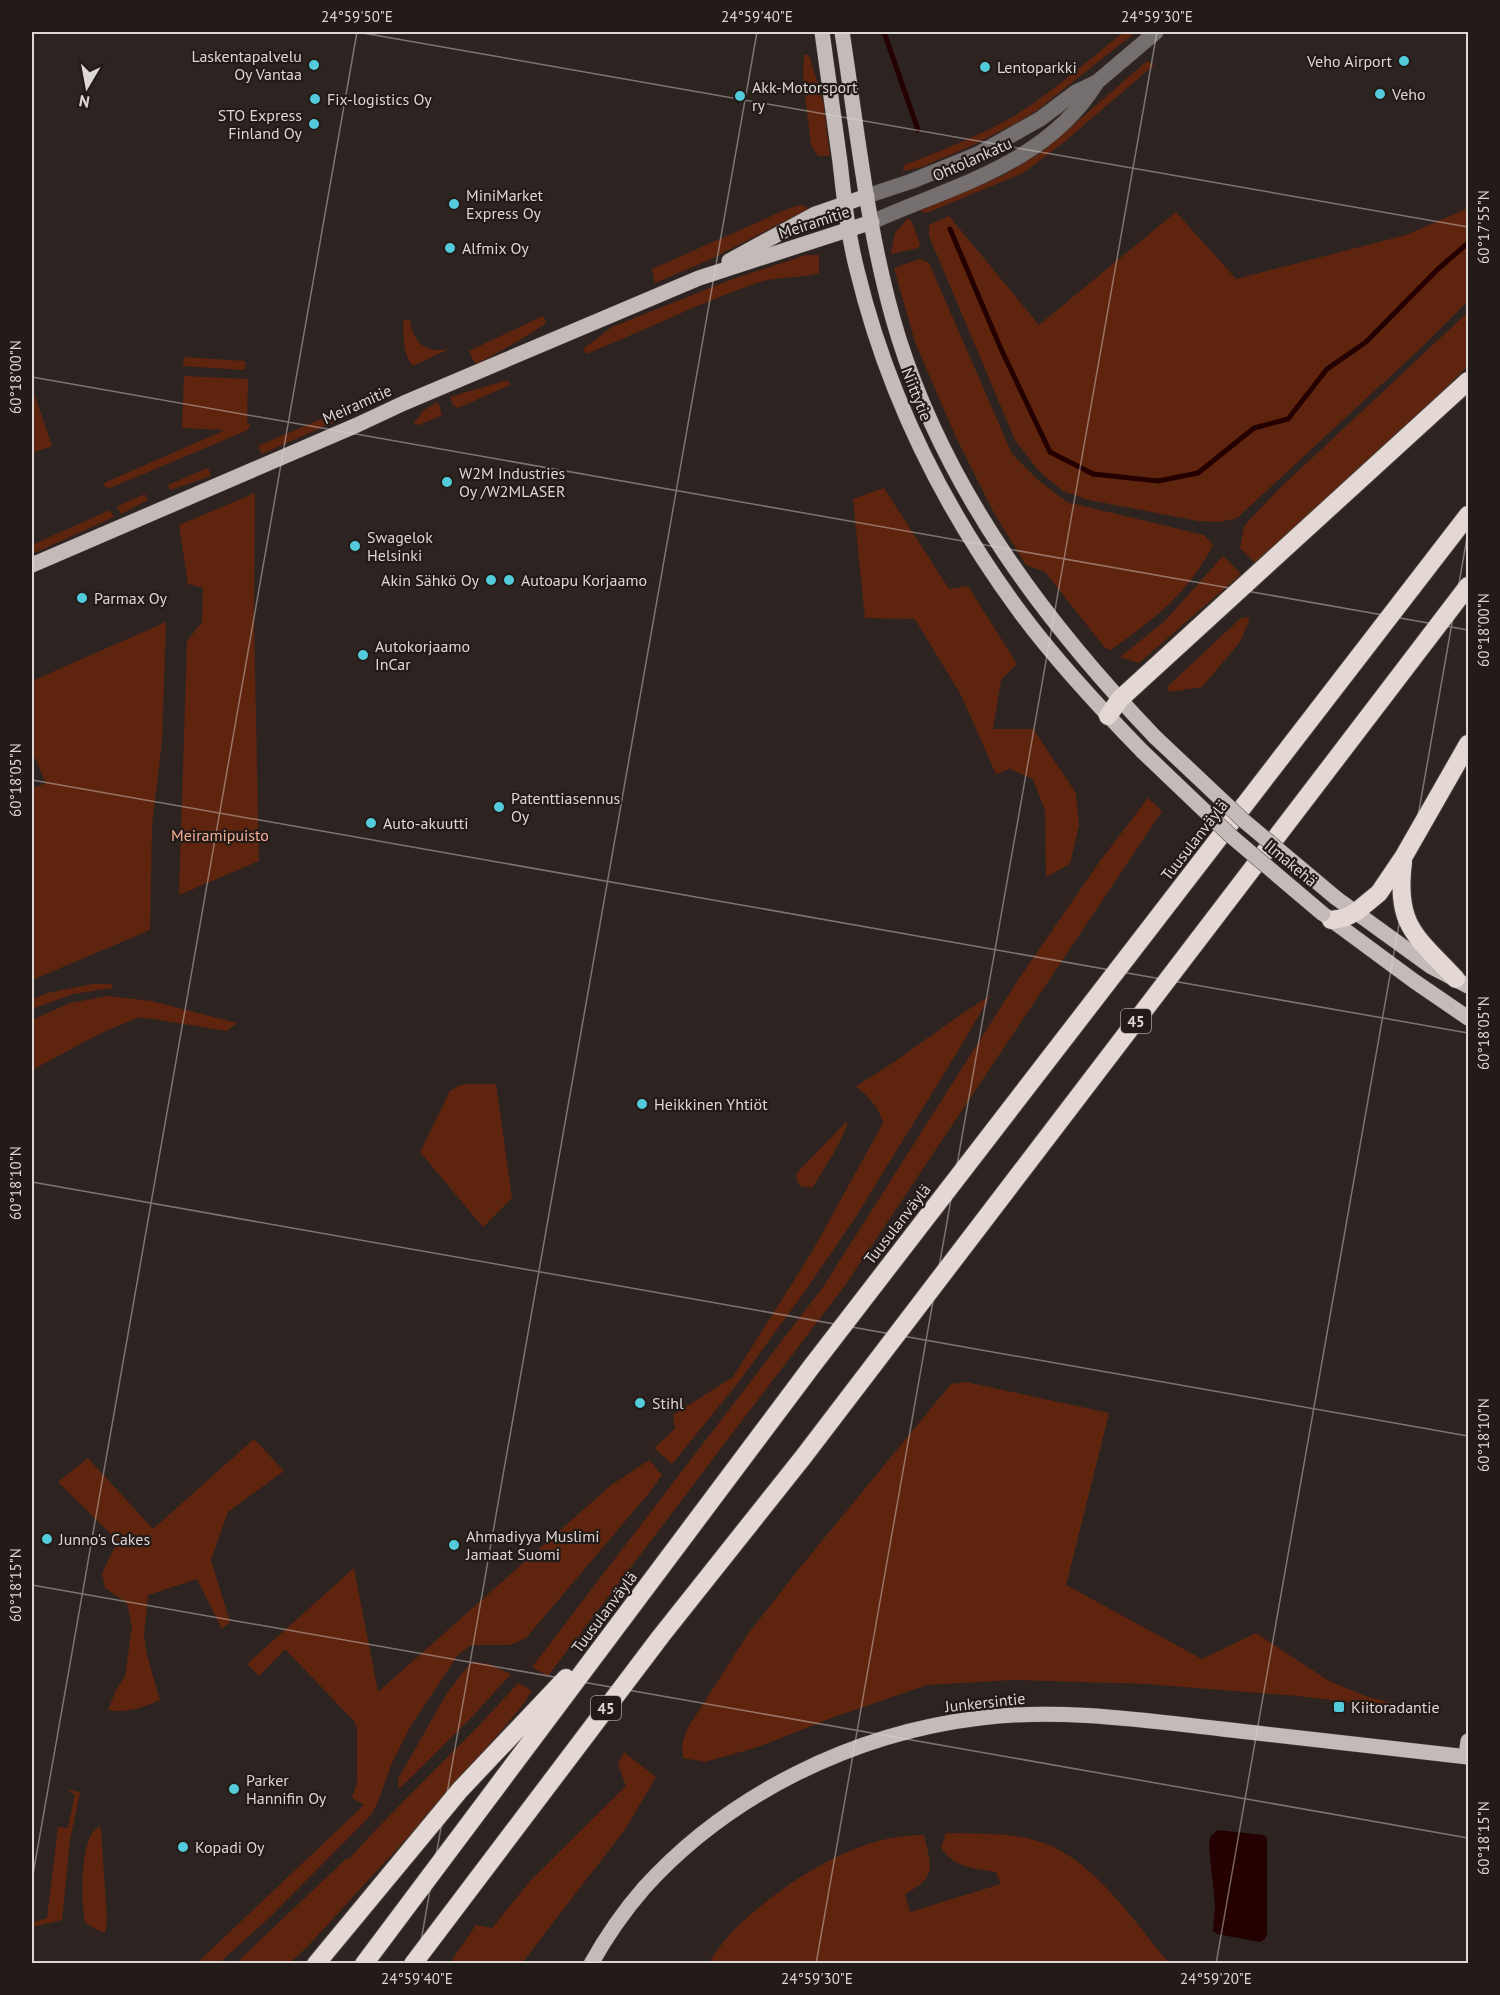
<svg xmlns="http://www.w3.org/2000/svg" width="1500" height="1995" font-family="'PT Sans',sans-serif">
	<rect width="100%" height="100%" fill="#2d2422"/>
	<g fill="#5f240d">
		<path d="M1124,32H1136L1036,111L1016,123L969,147L919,168L903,171L904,165C941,151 979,136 1014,116C1053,92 1088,60 1124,32Z"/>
		<path d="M804,55H809L823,101L830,156H818L811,145L803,77Z"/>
		<path d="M1147,61L1154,65L1064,142L1023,173L929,212L925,213L920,211L930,204L1002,176L1042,152Z"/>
		<path d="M801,205L806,206L808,209L709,260L655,283L652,269L792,207Z"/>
		<path d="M1468,208V301L1423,346L1237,518L1219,522L1198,521L1089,500L1063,491L1039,471L1015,440L929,236V225L949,216L1039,325L1176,212L1236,279L1406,235Z"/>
		<path d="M908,218L912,222L920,244L918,248L891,254L895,233Z"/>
		<path d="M806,255H819V273C800,279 779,276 760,282C700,302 644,331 586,354L583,349L612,327L730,280Z"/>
		<path d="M920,259L929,263L1012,454L1039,481L1067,502L1204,535L1213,545C1188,594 1155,618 1111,650L1105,648L1045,572L1026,565L994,513L955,435L915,342L894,268Z"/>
		<path d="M1468,312V366L1377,455L1255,563L1240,548L1244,526L1280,488Z"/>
		<path d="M543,316L546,323C523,339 500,352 475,364L469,351Z"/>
		<path d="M403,320H410C413,344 428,355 451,348L413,366C402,354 404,336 403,320Z"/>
		<path d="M184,357L245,361V370L183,366Z"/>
		<path d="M184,376L248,379L247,421L250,425L248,430L110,488L105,487L104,483L225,430L182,428Z"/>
		<path d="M508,380L510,385L458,408L453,405L450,397Z"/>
		<path d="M32,388L52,446L32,453Z"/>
		<path d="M438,402L442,415L419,425L413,424L424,410Z"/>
		<path d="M337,412L343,414L345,417L262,454L258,446Z"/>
		<path d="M208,468L211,476L170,490L168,485Z"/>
		<path d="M884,488L949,589L968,586L1017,664L1001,680L993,729H1033L1076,793L1079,825L1070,864L1046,877L1045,810L1033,779L1010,769L996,774L961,695L915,619L865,618L853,499Z"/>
		<path d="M255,493L254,624L259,861L179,895L187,641L202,622L203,588L188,584L179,525Z"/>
		<path d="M145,494L148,500L121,514L117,506Z"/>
		<path d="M110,510L114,517L32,554V545Z"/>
		<path d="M1223,556L1241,574L1139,663L1120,657L1165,621Z"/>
		<path d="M1248,617L1249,621L1240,642L1202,687L1169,692L1167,687L1241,618Z"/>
		<path d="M166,622L162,741L152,825L150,930L32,980V789L46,783L32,751V681Z"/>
		<path d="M1148,798L1162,811L846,1284L548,1676L532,1667L823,1287L1018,980L1100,861Z"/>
		<path d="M92,984H112V988L73,994L32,1009V999L48,993Z"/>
		<path d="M108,996L151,1001L237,1023L227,1031L140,1017L101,1033L32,1070V1020L70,1003Z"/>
		<path d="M990,996L961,1046L855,1218L803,1294L737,1384L672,1464L654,1448L675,1429L673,1415L733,1377L813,1250L883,1123C879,1106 869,1098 856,1086C903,1059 943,1024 990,996Z"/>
		<path d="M468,1084H496L512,1198L483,1227L420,1152L450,1091L458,1086Z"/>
		<path d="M847,1121C848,1133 820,1175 812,1188L800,1186L797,1181L796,1174Z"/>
		<path d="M966,1382L1109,1413L1066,1585L1202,1659L1256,1633L1329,1681L1368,1697L1429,1712L1298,1696L1147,1684L1012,1680L927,1685L834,1717L758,1747L705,1762L683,1758L682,1745L687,1729L748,1634L798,1570L951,1384Z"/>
		<path d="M254,1439L284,1471L228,1512L211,1560L230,1622L222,1629L197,1579L148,1595L144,1636L147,1655L160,1700C142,1708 128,1713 108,1710L116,1690L125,1676L132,1627L127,1603L105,1588L102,1573L118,1541L58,1482L88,1458L153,1529Z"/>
		<path d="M649,1460L662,1475L649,1493L526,1638L510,1645H471L458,1655L410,1727L392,1763L377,1804L371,1815L270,1917L219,1963H197L364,1805L352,1798L357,1783V1728L354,1721L285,1649L259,1676L247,1664L354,1568L378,1692L610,1486Z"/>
		<path d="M471,1662L488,1664L511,1674L470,1719L399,1789L398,1779L447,1693Z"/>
		<path d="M518,1683L532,1691L522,1706L449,1792L308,1946L290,1963L235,1964L347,1858L348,1860C402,1799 464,1745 518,1683Z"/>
		<path d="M624,1752L656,1777L626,1828L522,1963H450L476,1925L492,1928L531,1880L626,1786L618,1764Z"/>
		<path d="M70,1790L80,1792L70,1840L62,1920L32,1927V1923L47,1918L58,1827L68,1828L75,1794L69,1792Z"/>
		<path d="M99,1826L101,1830L107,1919L105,1933L95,1929L85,1922C81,1899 81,1859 90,1837C91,1833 96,1830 99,1826Z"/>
		<path d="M946,1833C977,1834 1012,1832 1041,1842C1095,1860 1134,1922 1169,1963H708C715,1954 722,1943 730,1934C776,1887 856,1833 924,1835C931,1867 938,1876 905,1894L910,1912L1001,1884L996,1872C972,1867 956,1869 941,1848Z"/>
	</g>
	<path fill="#250000" d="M1217,1830L1264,1835L1267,1838V1934L1265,1939L1260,1942L1217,1934L1213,1931L1215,1906L1209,1846L1210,1837Z"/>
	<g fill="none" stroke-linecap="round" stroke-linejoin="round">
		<g stroke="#250000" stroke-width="5">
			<path d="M884,32L918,130"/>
			<path d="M950,229L1001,349L1050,452L1093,474L1158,481L1198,473L1254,428L1288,419L1327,369L1366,342L1438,269L1468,243"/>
		</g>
		<g stroke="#49413f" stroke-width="16">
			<g id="minor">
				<path d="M867,196L912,181L978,154L1040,119L1076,92L1097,82L1156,32"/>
				<path d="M872,222C954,185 1047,164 1097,82"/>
			</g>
		</g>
		<g stroke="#49413f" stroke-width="16">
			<g id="major">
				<path d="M822,32C828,75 834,119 840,162C844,198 848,235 857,270C887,394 944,509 1020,612C1057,662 1100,708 1143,752"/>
				<path d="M842,32C858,134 868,240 899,339C948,493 1045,622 1155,737"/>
				<path d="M729,261L815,214L867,196"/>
				<path d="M32,565L357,425L404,403L699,278L872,222"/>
				<path d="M1336,898L1430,966L1468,986"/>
				<path d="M1326,916L1414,981L1468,1018"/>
				<path d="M1466,1756L1468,1741"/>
				<path d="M591,1964C606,1937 624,1911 644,1888C729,1794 854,1733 980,1718C1060,1708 1142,1720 1222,1729C1304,1738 1386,1747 1468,1757"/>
			</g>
		</g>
		<g stroke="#49413f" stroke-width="20">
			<g id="highway">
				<path d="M1108,716L1120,699L1468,381"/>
				<path d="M1403,862C1395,926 1416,936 1456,979"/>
				<path d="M1331,920L1344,918L1356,912L1379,893L1404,856L1468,744"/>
				<path d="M316,1964L460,1790L566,1678"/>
				<path d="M364,1964L812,1366L1468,515"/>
				<path d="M413,1964L661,1636L804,1456L1468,586"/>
			</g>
		</g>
		<use href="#minor" stroke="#75706f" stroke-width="15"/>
		<use href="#major" stroke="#c4bab7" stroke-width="15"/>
		<use href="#highway" stroke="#e4d8d4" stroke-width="18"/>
		<g stroke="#49413f" stroke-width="16" stroke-linecap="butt">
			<g id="major-bridge">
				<path d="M1155,737L1243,820L1336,898"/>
				<path d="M1143,752L1231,836L1323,914"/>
			</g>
		</g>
		<use href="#major-bridge" stroke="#c4bab7" stroke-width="15"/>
	</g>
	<path fill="none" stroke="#ddd7d5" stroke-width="1.5" stroke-opacity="0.45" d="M357,32L1468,227M32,377L1468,630M32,780L1468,1033M32,1182L1468,1436M32,1585L1468,1838M32,1880L357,32M417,1964L757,32M816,1964L1157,32M1216,1964L1468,532"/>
	<g fill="#53cbdb" stroke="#231b18" stroke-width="2">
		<circle cx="1404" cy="61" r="6"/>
		<circle cx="314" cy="65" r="6"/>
		<circle cx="985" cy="67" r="6"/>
		<circle cx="1380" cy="94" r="6"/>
		<circle cx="740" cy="96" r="6"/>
		<circle cx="315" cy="99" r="6"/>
		<circle cx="314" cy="124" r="6"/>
		<circle cx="454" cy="204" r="6"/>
		<circle cx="450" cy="248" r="6"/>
		<circle cx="447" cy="482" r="6"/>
		<circle cx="355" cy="546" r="6"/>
		<circle cx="491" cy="580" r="6"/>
		<circle cx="509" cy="580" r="6"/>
		<circle cx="82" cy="598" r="6"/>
		<circle cx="363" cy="655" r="6"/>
		<circle cx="499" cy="807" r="6"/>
		<circle cx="371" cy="823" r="6"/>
		<circle cx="642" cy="1104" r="6"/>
		<circle cx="640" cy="1403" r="6"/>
		<circle cx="47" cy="1539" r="6"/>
		<circle cx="454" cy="1545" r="6"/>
		<rect x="1333" y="1701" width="12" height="12" rx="3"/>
		<circle cx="234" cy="1789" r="6"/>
		<circle cx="183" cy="1847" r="6"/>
	</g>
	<g text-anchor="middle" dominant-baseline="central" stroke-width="4.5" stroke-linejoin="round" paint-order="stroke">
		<g fill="#231b18" stroke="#a59f9c" stroke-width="1.5">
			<rect x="1121" y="1009" width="30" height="24" rx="4.5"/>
			<rect x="591" y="1696" width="30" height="24" rx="4.5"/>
		</g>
		<g font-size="15" font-weight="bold" fill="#ddd7d5">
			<text x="1136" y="1021">45</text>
			<text x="606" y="1708">45</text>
		</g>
		<g font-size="16" fill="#ddd7d5" stroke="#231b18" text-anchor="start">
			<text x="302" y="56" text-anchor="end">Laskentapalvelu<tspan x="302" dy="18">Oy Vantaa</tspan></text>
			<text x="1392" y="61" text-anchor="end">Veho Airport</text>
			<text x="997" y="67">Lentoparkki</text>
			<text x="752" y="87">Akk-Motorsport<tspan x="752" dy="18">ry</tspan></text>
			<text x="1392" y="94">Veho</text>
			<text x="327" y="99">Fix-logistics Oy</text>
			<text x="302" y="115" text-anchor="end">STO Express<tspan x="302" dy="18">Finland Oy</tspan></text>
			<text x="466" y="195">MiniMarket<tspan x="466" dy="18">Express Oy</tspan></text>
			<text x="462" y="248">Alfmix Oy</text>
			<text x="459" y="473">W2M Industries<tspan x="459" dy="18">Oy /W2MLASER</tspan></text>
			<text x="367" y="537">Swagelok<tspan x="367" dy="18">Helsinki</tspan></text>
			<text x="479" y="580" text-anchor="end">Akin Sähkö Oy</text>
			<text x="521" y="580">Autoapu Korjaamo</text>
			<text x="94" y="598">Parmax Oy</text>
			<text x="375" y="646">Autokorjaamo<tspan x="375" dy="18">InCar</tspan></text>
			<text x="511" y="798">Patenttiasennus<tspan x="511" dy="18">Oy</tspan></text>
			<text x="383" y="823">Auto-akuutti</text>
			<text x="654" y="1104">Heikkinen Yhtiöt</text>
			<text x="652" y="1403">Stihl</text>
			<text x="466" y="1536">Ahmadiyya Muslimi<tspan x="466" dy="18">Jamaat Suomi</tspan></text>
			<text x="59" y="1539">Junno's Cakes</text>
			<text x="1351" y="1707">Kiitoradantie</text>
			<text x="246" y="1780">Parker<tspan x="246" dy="18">Hannifin Oy</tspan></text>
			<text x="195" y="1847">Kopadi Oy</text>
		</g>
		<g font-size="16" fill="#ddd7d5" stroke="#231b18">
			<text transform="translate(972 159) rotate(-24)">Ohtolankatu</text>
			<text transform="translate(814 222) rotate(-18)">Meiramitie</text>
			<text transform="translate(917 394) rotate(68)">Niittytie</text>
			<text transform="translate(357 404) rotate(-24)">Meiramitie</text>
			<text transform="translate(1194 840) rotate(-52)">Tuusulanväylä</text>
			<text transform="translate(1291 863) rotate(40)">Ilmakehä</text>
			<text transform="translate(897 1224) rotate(-52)">Tuusulanväylä</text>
			<text transform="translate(604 1612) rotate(-53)">Tuusulanväylä</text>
			<text transform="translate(985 1702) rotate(-6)">Junkersintie</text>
		</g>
		<g font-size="16" fill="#f5ae96" stroke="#231b18">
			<text x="220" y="835">Meiramipuisto</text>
		</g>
	</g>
	<rect width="1500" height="1995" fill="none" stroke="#231b18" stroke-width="66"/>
	<g transform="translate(87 87) rotate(190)" stroke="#231b18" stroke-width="4.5" paint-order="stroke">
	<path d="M0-4.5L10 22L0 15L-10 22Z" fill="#ddd7d5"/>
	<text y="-9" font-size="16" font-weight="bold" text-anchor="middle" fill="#ddd7d5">N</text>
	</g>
	<rect x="33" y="33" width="1434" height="1929" fill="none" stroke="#ddd7d5" stroke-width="2"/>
	<g font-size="15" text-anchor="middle" fill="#ddd7d5">
		<text x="357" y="22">24°59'50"E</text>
		<text x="757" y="22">24°59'40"E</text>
		<text x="1157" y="22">24°59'30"E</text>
		<text transform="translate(1484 227) rotate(-90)" y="5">60°17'55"N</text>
		<text transform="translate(16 377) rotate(-90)" y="5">60°18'00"N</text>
		<text transform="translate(1484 630) rotate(-90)" y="5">60°18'00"N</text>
		<text transform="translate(16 780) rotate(-90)" y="5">60°18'05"N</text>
		<text transform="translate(1484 1033) rotate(-90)" y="5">60°18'05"N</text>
		<text transform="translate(16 1183) rotate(-90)" y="5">60°18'10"N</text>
		<text transform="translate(1484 1435) rotate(-90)" y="5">60°18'10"N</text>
		<text transform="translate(16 1585) rotate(-90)" y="5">60°18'15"N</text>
		<text transform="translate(1484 1838) rotate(-90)" y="5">60°18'15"N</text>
		<text x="417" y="1984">24°59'40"E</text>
		<text x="817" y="1984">24°59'30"E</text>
		<text x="1216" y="1984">24°59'20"E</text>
	</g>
</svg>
